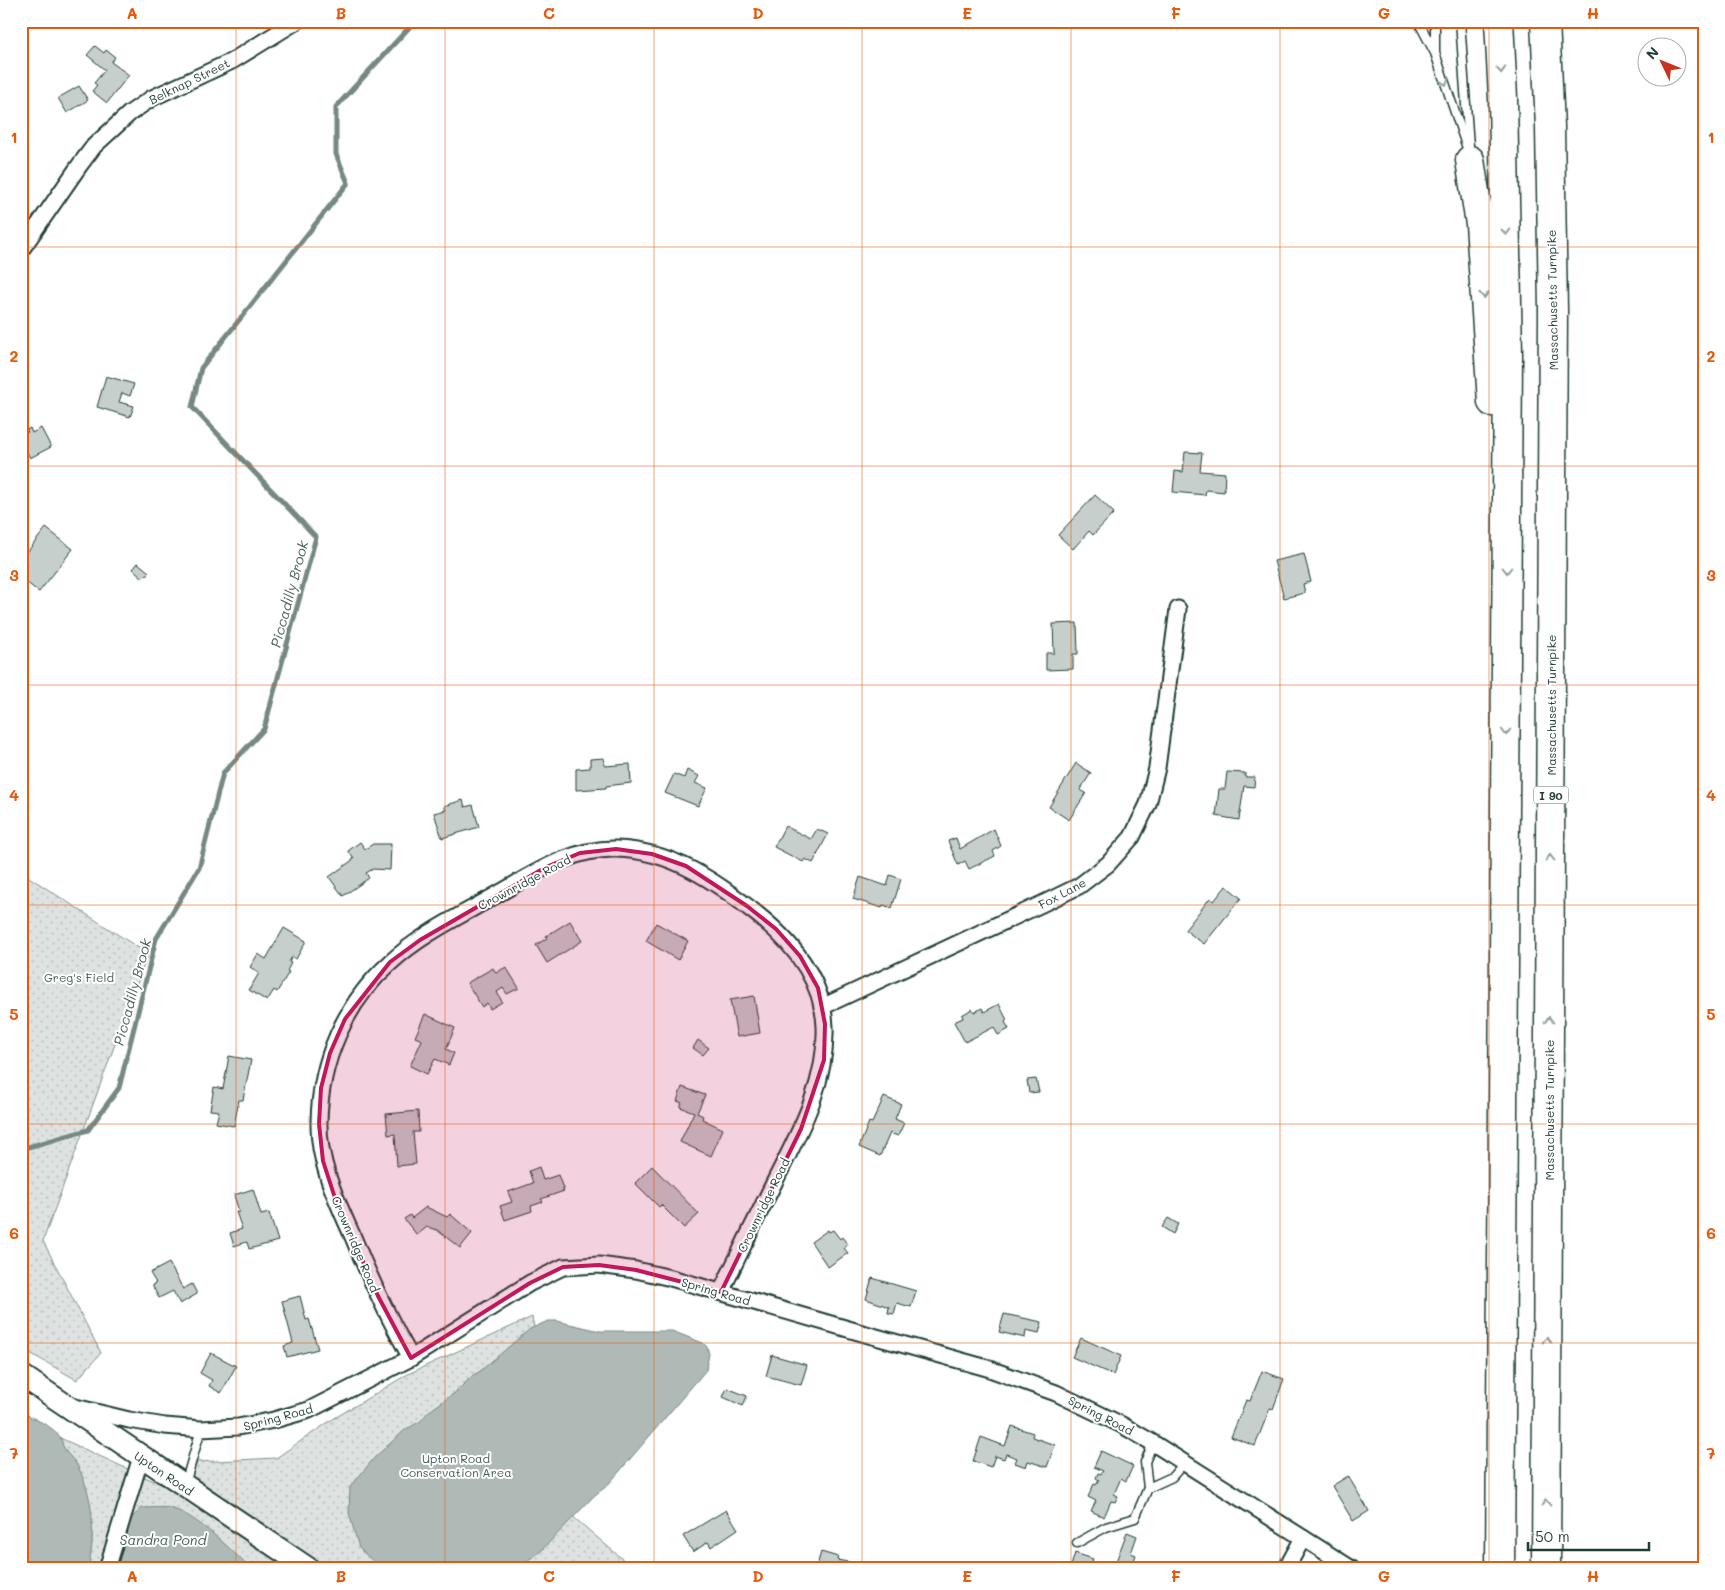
<svg xmlns="http://www.w3.org/2000/svg" width="1725" height="1590" font-family="Mali,sans-serif">
	<defs>
		<pattern id="park-dots" width="8" height="8" patternUnits="userSpaceOnUse" patternTransform="scale(1.25)"><rect width="8" height="8" fill="#dee3e2"/><path d="M2 2h.1M6 6h.1" fill="none" stroke="#bec4c2" stroke-width="1.8" stroke-linecap="round"/></pattern>
	</defs>
	<rect width="100%" height="100%" fill="#fff"/>
	<filter id="ink" filterUnits="userSpaceOnUse"><feTurbulence type="fractalNoise" baseFrequency=".02" numOctaves="2"/><feDisplacementMap in="SourceGraphic" scale="10" xChannelSelector="R" yChannelSelector="G"/><feConvolveMatrix kernelMatrix="1 2 1 2 8 2 1 2 1" color-interpolation-filters="sRGB"/></filter>
	<g filter="url(#ink)">
		<g fill="url(#park-dots)" stroke="#7e908b">
			<path d="M21,872L148,954L43,1241L101,1353L77,1380L21,1348Z"/>
			<path d="M532,1317L571,1515L634,1569H325L186,1491L197,1462L276,1458L333,1419L408,1374Z"/>
			<path d="M58,1437L217,1510L286,1569H21Z"/>
		</g>
		<g fill="#afbab7" stroke="#758883">
			<path d="M548,1321H557L600,1331H672L703,1343L707,1347L709,1354L706,1370L607,1486L595,1495L539,1553L528,1560L521,1569H381L359,1548L349,1513L350,1487L375,1457L405,1430L421,1421L428,1412L456,1392L473,1375L479,1372L530,1329Z"/>
			<path d="M21,1411C34,1420 51,1424 60,1437C62,1440 62,1445 64,1448C67,1454 72,1458 76,1463C94,1495 96,1534 88,1569H21Z"/>
			<path d="M142,1508C152,1508 164,1506 173,1509C194,1514 235,1552 250,1569H112L123,1526Z"/>
		</g>
		<g fill="none" stroke-linecap="round" stroke-linejoin="round">
			<path stroke="#758883" stroke-width="5" d="M21,1149L88,1130L119,1088L156,939L199,868L223,773L264,729L316,537L192,407L201,368L348,183L336,154V107L415,21"/>
		</g>
		<g fill="#c7cfcc" stroke="#1f3d34">
			<path d="M95,46L104,53L106,50L115,57L111,62L129,75L107,103L92,91L97,85L94,83L105,70L87,55Z"/>
			<path d="M79,86L88,100L67,113L58,98Z"/>
			<path d="M106,376L134,384L130,396L122,393L119,402L134,406L130,417L97,407Z"/>
			<path d="M30,428L32,433L41,428L51,447L30,458L21,441V435L28,432L26,430Z"/>
			<path d="M1185,452L1202,453L1200,471L1225,473L1224,492L1206,490L1205,495L1173,492L1175,471L1183,472Z"/>
			<path d="M1095,495L1114,513L1093,535L1089,531L1073,549L1058,535Z"/>
			<path d="M46,528L73,549L39,592L21,578V568L24,564L21,563V560Z"/>
			<path d="M1304,554L1311,582L1303,584L1305,593L1284,598L1274,561Z"/>
			<path d="M138,563L149,572L143,578L133,569Z"/>
			<path d="M1077,623L1078,654H1073V669L1046,670V653H1054L1053,624Z"/>
			<path d="M604,758L605,766L630,764L631,783L606,786V788L576,790V769L590,768V759Z"/>
			<path d="M1076,763L1091,773L1080,790L1086,793L1069,820L1049,807Z"/>
			<path d="M687,770L699,776L695,783L707,788L698,806L665,793L674,774L684,778Z"/>
			<path d="M1227,772L1245,773V777H1255L1254,787L1244,786L1239,820L1216,816L1219,789H1225Z"/>
			<path d="M463,800L465,807L473,805L479,827L442,838L434,813L446,810L444,806Z"/>
			<path d="M785,826L811,839L817,829L828,834L813,863L805,859L803,862L774,847Z"/>
			<path d="M994,829L1001,846L993,851L995,856L969,869L965,861L958,865L948,841L956,838L960,849Z"/>
			<path d="M360,842L365,849L373,844H391L390,870L373,869L366,873L369,878L343,896L329,877L354,859L348,851Z"/>
			<path d="M890,875L901,879L892,908L883,905L882,908L853,899L860,877L887,886Z"/>
			<path d="M1226,886L1241,898L1204,944L1185,930L1210,898L1214,901Z"/>
			<path d="M570,921L582,941L547,963L536,945L547,938L546,936Z"/>
			<path d="M656,923L688,941L678,960L646,941Z"/>
			<path d="M284,928L306,941L296,959L292,957L289,962L291,963L287,971L289,972L277,992L274,990L267,1001L249,990L259,973L250,967L258,954L266,959Z"/>
			<path d="M506,967L519,988L507,994L503,988L497,992L502,1002L490,1009L487,1003L482,1007L467,983L493,968L496,973Z"/>
			<path d="M754,996L760,1033L737,1037L730,1000Z"/>
			<path d="M999,1004L1007,1020L1005,1022L1009,1029L998,1035L994,1027L965,1042L954,1022L963,1018L962,1015L972,1009L974,1012L982,1008L984,1012Z"/>
			<path d="M425,1014L455,1028L446,1049L454,1053L449,1065L435,1059L427,1074L410,1066L422,1040L415,1037Z"/>
			<path d="M698,1040L709,1048L703,1055L693,1048Z"/>
			<path d="M229,1056L251,1060L243,1100H239L234,1126L216,1123L219,1111L210,1110L214,1087L223,1089Z"/>
			<path d="M1036,1079L1039,1092L1029,1093L1027,1080Z"/>
			<path d="M682,1087L705,1095L697,1113L703,1116L702,1119L723,1129L711,1156L680,1142L694,1112L680,1107L682,1103L677,1101Z"/>
			<path d="M884,1097L901,1104L895,1119L904,1123L898,1136L890,1133L880,1156L859,1147L869,1122L872,1123Z"/>
			<path d="M418,1111L419,1132H413L416,1164L397,1166L395,1134L388,1135L386,1114Z"/>
			<path d="M652,1166L699,1214L684,1228L661,1205L659,1207L635,1183Z"/>
			<path d="M539,1167L543,1180L558,1175L564,1191L541,1199L543,1202L531,1206L532,1211L505,1220L500,1206L512,1202L508,1192L533,1183L529,1171Z"/>
			<path d="M253,1189L261,1215L269,1213L278,1241L249,1249L247,1242L234,1246L230,1233L242,1229L236,1212H239L234,1195Z"/>
			<path d="M426,1207L447,1217L450,1214L472,1233L460,1248L437,1230L427,1227L417,1235L404,1219L410,1215L412,1218Z"/>
			<path d="M1168,1218L1178,1224L1173,1234L1162,1227Z"/>
			<path d="M828,1230L829,1232L833,1230L840,1239L842,1237L848,1245L844,1248L848,1253L828,1267L811,1242Z"/>
			<path d="M169,1263L183,1289L192,1284L197,1294L180,1304L173,1291L159,1298L152,1285L156,1283L150,1273Z"/>
			<path d="M872,1278L916,1291L911,1307L897,1303L894,1314L888,1313L889,1307L866,1299Z"/>
			<path d="M300,1296L306,1320L309,1319L318,1349L287,1357L284,1346L293,1343L282,1301Z"/>
			<path d="M1004,1314L1042,1322L1039,1333L1026,1330L1025,1338L999,1332Z"/>
			<path d="M1081,1338L1121,1356L1113,1375L1072,1357Z"/>
			<path d="M211,1353L236,1366L221,1393L209,1386L212,1380L200,1373Z"/>
			<path d="M772,1355L807,1365L801,1385L766,1376Z"/>
			<path d="M1262,1371L1284,1379L1273,1409L1270,1408L1255,1446L1231,1437L1246,1400L1250,1401Z"/>
			<path d="M727,1388L747,1396L743,1406L723,1397Z"/>
			<path d="M1012,1426L1033,1433L1032,1437L1055,1445L1047,1467L1028,1461L1026,1467L1015,1463L1017,1458L1006,1454L1004,1459L995,1456L991,1467L973,1461L981,1437L1005,1446Z"/>
			<path d="M1101,1451L1133,1466L1126,1481L1121,1478L1114,1494L1118,1496L1115,1502L1111,1501L1104,1517L1091,1511L1096,1501L1088,1497L1094,1484L1096,1485L1099,1480L1096,1478L1098,1473L1101,1474L1103,1471L1094,1467Z"/>
			<path d="M1348,1476L1369,1511L1353,1521L1332,1486Z"/>
			<path d="M726,1510L738,1529L711,1547L708,1542L693,1552L683,1536Z"/>
			<path d="M1127,1532L1137,1536L1131,1553L1136,1555L1131,1569L1115,1564Z"/>
			<path d="M821,1552L838,1557L837,1560L859,1564L858,1569H816Z"/>
			<path d="M1075,1553L1093,1559L1090,1569H1070Z"/>
			<path d="M1191,1562L1212,1563V1569H1191Z"/>
		</g>
		<g fill="none" stroke-linecap="round" stroke-linejoin="round">
			<g stroke="#1f3d34" stroke-width="11">
				<g id="lane">
					<path d="M1418,21L1435,53L1470,157"/>
					<path d="M1460,21L1469,146"/>
					<path d="M1435,52V21"/>
					<path d="M1153,1443L1145,1462L1148,1488L1172,1477L1184,1463"/>
					<path d="M185,1484L201,1429"/>
					<path d="M1077,1543L1106,1527L1135,1518L1148,1488"/>
				</g>
			</g>
			<g stroke="#1f3d34" stroke-width="19">
				<g id="street">
					<path d="M21,250L79,166L94,146L130,113L152,98L232,61L297,21"/>
					<path d="M822,1007L1046,902L1079,886L1108,864L1132,837L1148,804L1157,768L1178,609"/>
					<path d="M411,1358C389,1319 370,1279 353,1237C337,1201 318,1163 319,1122C320,1061 345,1003 390,963C421,934 462,915 498,894C535,873 572,848 616,849C671,850 717,882 758,915C793,943 823,980 825,1027C827,1084 799,1133 774,1183C756,1219 738,1256 721,1292"/>
					<path d="M75,1407L129,1420L165,1426L201,1429L238,1427L274,1420L309,1410L411,1358L530,1283L563,1267L599,1265L636,1270L671,1278L862,1333L987,1368L1056,1393L1122,1425L1153,1443L1352,1569"/>
					<path d="M107,1569L141,1457"/>
					<path d="M1286,1569L1303,1538"/>
				</g>
			</g>
			<g stroke="#1f3d34" stroke-width="25">
				<path id="secondary" d="M21,1375L309,1569"/>
			</g>
			<g stroke="#1f3d34" stroke-width="31">
				<g id="highway">
					<path d="M1499,21L1503,98L1508,354L1500,1569"/>
					<path d="M1545,21L1550,127L1553,310L1546,1569"/>
					<path d="M1470,160L1480,224L1492,402"/>
				</g>
			</g>
			<use href="#lane" stroke="#fff" stroke-width="8"/>
			<use href="#street" stroke="#fff" stroke-width="15"/>
			<use href="#secondary" stroke="#fff" stroke-width="21"/>
			<use href="#highway" stroke="#fff" stroke-width="28"/>
		</g>
		<defs><path id="oneway-chevron" d="M-2-3.5L2.5 0L-2 3.5" fill="none" stroke-width="1.6" stroke-linecap="round" stroke-linejoin="round" transform="scale(1.25)"/></defs>
		<g stroke="#8f9e9a">
			<use href="#oneway-chevron" transform="translate(1501 70) rotate(87)"/>
			<use href="#oneway-chevron" transform="translate(1445 82) rotate(71)"/>
			<use href="#oneway-chevron" transform="translate(1506 232) rotate(89)"/>
			<use href="#oneway-chevron" transform="translate(1484 295) rotate(87)"/>
			<use href="#oneway-chevron" transform="translate(1507 570) rotate(90)"/>
			<use href="#oneway-chevron" transform="translate(1506 732) rotate(90)"/>
			<use href="#oneway-chevron" transform="translate(1550 858) rotate(-90)"/>
			<use href="#oneway-chevron" transform="translate(1549 1020) rotate(-90)"/>
			<use href="#oneway-chevron" transform="translate(1547 1340) rotate(-90)"/>
			<use href="#oneway-chevron" transform="translate(1546 1503) rotate(-90)"/>
		</g>
	</g>
	<path fill="#c2185b" fill-opacity="0.2" stroke="#c2185b" stroke-width="4" stroke-linejoin="round" d="M616,849L652,854L686,866L747,906L776,929L800,956L818,988L825,1024L824,1060L801,1129L721,1292L636,1270L599,1265L563,1267L530,1283L411,1358L378,1296L334,1195L323,1161L319,1124L321,1088L330,1053L345,1019L390,962L420,940L546,867L580,853Z"/>
	<path fill="none" stroke="#e8590c" stroke-width="1" stroke-opacity="0.55" d="M236,21V1569M445,21V1569M654,21V1569M862,21V1569M1071,21V1569M1280,21V1569M1489,21V1569M21,247H1704M21,466H1704M21,685H1704M21,905H1704M21,1124H1704M21,1343H1704"/>
	<g text-anchor="middle" dominant-baseline="central" stroke-width="4" stroke-linejoin="round" paint-order="stroke">
		<rect fill="#fff" stroke="#627771" stroke-width="1" x="1533.5" y="786.5" width="35" height="17" rx="4"/>
		<g font-size="11" font-weight="bold" fill="#1f3d34">
			<text x="1551" y="795">I 90</text>
		</g>
		<g font-size="12" fill="#1f3d34" stroke="#fff">
			<text transform="translate(189 81) rotate(-26)">Belknap Street</text>
			<text transform="translate(1552 300) rotate(-91)">Massachusetts Turnpike</text>
			<text transform="translate(1551 705) rotate(-90)">Massachusetts Turnpike</text>
			<text transform="translate(524 882) rotate(-28)">Crownridge Road</text>
			<text transform="translate(1062 893) rotate(-28)">Fox Lane</text>
			<text transform="translate(1549 1110) rotate(-90)">Massachusetts Turnpike</text>
			<text transform="translate(763 1205) rotate(-64)">Crownridge Road</text>
			<text transform="translate(356 1244) rotate(67)">Crownridge Road</text>
			<text transform="translate(716 1291) rotate(16)">Spring Road</text>
			<text transform="translate(1101 1415) rotate(27)">Spring Road</text>
			<text transform="translate(278 1417) rotate(-15)">Spring Road</text>
			<text transform="translate(164 1473) rotate(34)">Upton Road</text>
		</g>
		<g font-size="12" fill="#455e57" stroke="#fff">
			<text x="79" y="977">Greg's Field</text>
			<text x="456" y="1458">Upton Road<tspan x="456" dy="14">Conservation Area</tspan></text>
		</g>
		<g font-size="14" font-style="italic" fill="#4a625b" stroke="#fff">
			<text transform="translate(289 594) rotate(-75)">Piccadilly Brook</text>
			<text transform="translate(132 992) rotate(-75)">Piccadilly Brook</text>
			<text x="163" y="1539">Sandra Pond</text>
		</g>
	</g>
	<rect width="1725" height="1590" fill="none" stroke="#fff" stroke-width="55"/>
	<g transform="translate(1662 62) rotate(313)"><circle r="24" fill="#ffffff" stroke="#a5b1ae"/>
	<path d="M0-4L9 19L0 12L-9 19Z" fill="#c8321e"/>
	<text y="-8" font-size="14" font-weight="bold" text-anchor="middle" fill="#1f3d34">N</text>
	</g>
	<path d="M1528 1542v8h121v-8" fill="none" stroke="#1f3d34" stroke-width="2.5"/>
	<text x="1535" y="1542" font-size="15" fill="#1f3d34" stroke="#ffffff" stroke-width="4" paint-order="stroke">50 m</text>
	<rect x="28" y="28" width="1670" height="1534" fill="none" stroke="#e8590c" stroke-width="2"/>
	<g font-size="16" text-anchor="middle" font-weight="bold" fill="#e8590c">
		<text x="132" y="19">A</text>
		<text x="341" y="19">B</text>
		<text x="549" y="19">C</text>
		<text x="758" y="19">D</text>
		<text x="967" y="19">E</text>
		<text x="1176" y="19">F</text>
		<text x="1384" y="19">G</text>
		<text x="1593" y="19">H</text>
		<text x="14" y="143">1</text>
		<text x="1711" y="143">1</text>
		<text x="14" y="362">2</text>
		<text x="1711" y="362">2</text>
		<text x="14" y="581">3</text>
		<text x="1711" y="581">3</text>
		<text x="14" y="801">4</text>
		<text x="1711" y="801">4</text>
		<text x="14" y="1020">5</text>
		<text x="1711" y="1020">5</text>
		<text x="14" y="1239">6</text>
		<text x="1711" y="1239">6</text>
		<text x="14" y="1459">7</text>
		<text x="1711" y="1459">7</text>
		<text x="132" y="1582">A</text>
		<text x="341" y="1582">B</text>
		<text x="549" y="1582">C</text>
		<text x="758" y="1582">D</text>
		<text x="967" y="1582">E</text>
		<text x="1176" y="1582">F</text>
		<text x="1384" y="1582">G</text>
		<text x="1593" y="1582">H</text>
	</g>
</svg>
